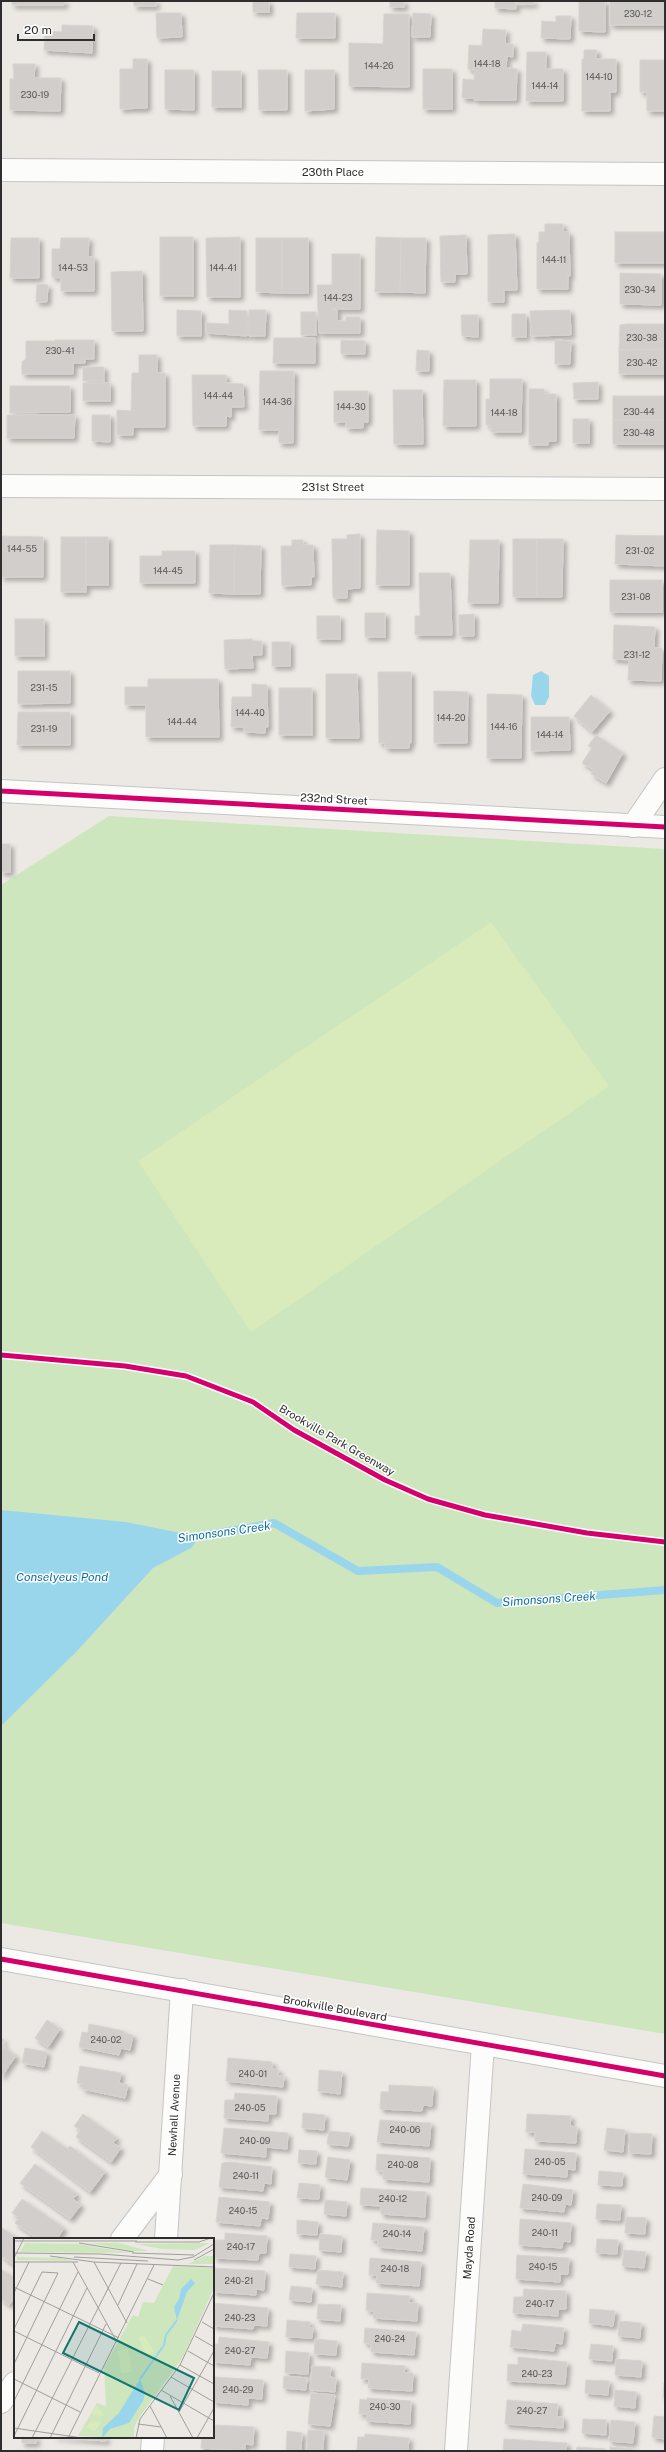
<svg xmlns="http://www.w3.org/2000/svg" width="666" height="2452" font-family="'Public Sans',sans-serif">
	<defs>
		<filter id="shadow"><feDropShadow dx="3.5" dy="3.5" stdDeviation="2" flood-color="#0004"/></filter>
	</defs>
	<rect width="100%" height="100%" fill="#ece8e4"/>
	<path fill="#cee6be" d="M109,816L665,849V2034L1,1923V885Z"/>
	<path fill="#d9eabb" d="M491,922L609,1086L251,1332L138,1161Z"/>
	<g fill="#99d6ec">
		<path d="M541,671L549,676V697L545,705H535L531,696L533,675Z"/>
		<path d="M1,1510L126,1522L200,1537L191,1548L153,1568L77,1651L1,1726Z"/>
	</g>
	<g fill="none" stroke-linecap="round" stroke-linejoin="round">
		<path stroke="#99d6ec" stroke-width="8" d="M190,1538L274,1523L358,1571L437,1567L497,1603L665,1590"/>
	</g>
	<g fill="#d1cecb" stroke="#d7d4d0" filter="url(#shadow)">
		<path d="M12,1H65L64,5H12Z"/>
		<rect x="134" y="1" width="9" height="5"/>
		<rect x="143" y="1" width="13" height="5"/>
		<rect x="253" y="1" width="16" height="11"/>
		<rect x="390" y="1" width="14" height="6"/>
		<path d="M495,1H516V9L495,8Z"/>
		<path d="M518,1H534V4H517Z"/>
		<path d="M579,1H605V32L579,31Z"/>
		<rect x="610" y="1" width="55" height="24"/>
		<path d="M156,13H181L182,37L157,38Z"/>
		<path d="M297,13H335V38H296Z"/>
		<path d="M413,13L431,14L430,37H412Z"/>
		<path d="M384,14H409V87L349,86V43L383,44Z"/>
		<path d="M556,16H571L570,39L541,38L542,21L556,22Z"/>
		<path d="M62,25L93,26L92,53L44,50L45,31L62,32Z"/>
		<path d="M483,29L506,30L505,44H513V57L507,56L506,68L517,69L516,100H474L475,98H462L463,79L474,80L475,70L468,69L469,45L482,46Z"/>
		<path d="M584,50H597L596,59H616V92H610V111H582V59H584Z"/>
		<path d="M527,52H546V69H563V101H526Z"/>
		<path d="M133,59H147V108L120,109V69H133Z"/>
		<path d="M640,60H665V111H647V92H640Z"/>
		<path d="M13,64H35L34,78H61L60,111L10,110V79H14Z"/>
		<rect x="423" y="69" width="29" height="40"/>
		<path d="M165,70H194V110L165,109Z"/>
		<path d="M258,70H287V110H259Z"/>
		<path d="M305,70H334V109L305,111Z"/>
		<rect x="212" y="71" width="29" height="36"/>
		<path d="M545,224H563V232H569L570,276H568V289H537V243L539,242V232H545Z"/>
		<rect x="615" y="232" width="50" height="31"/>
		<path d="M515,234L517,290H504V302H488V235Z"/>
		<path d="M466,235L467,274H455V282H441L440,236Z"/>
		<rect x="160" y="237" width="33" height="59"/>
		<path d="M240,237V297H207L206,238Z"/>
		<path d="M376,237L401,238L400,292H375Z"/>
		<path d="M11,238H39V278H10Z"/>
		<path d="M61,238H89L88,257H94V291H61V278L52,277V249H60Z"/>
		<path d="M256,238H282V293L256,292Z"/>
		<rect x="282" y="238" width="26" height="55"/>
		<path d="M401,238H426L425,293L400,292Z"/>
		<path d="M332,254H360V309H332V310H337V321H346V317H360V333H319L317,285H332Z"/>
		<path d="M142,271L143,331H112L111,272Z"/>
		<path d="M620,273L661,274V305L620,304Z"/>
		<path d="M37,284L48,285L47,302H36Z"/>
		<path d="M177,310L201,311V336H177Z"/>
		<path d="M229,310L247,311V336L206,333V323L229,324Z"/>
		<path d="M249,310H266L265,336H249Z"/>
		<path d="M570,310L571,335L531,336L530,311Z"/>
		<rect x="301" y="312" width="15" height="23"/>
		<rect x="512" y="314" width="14" height="23"/>
		<path d="M461,315H478V337L462,336Z"/>
		<path d="M626,324H665V349L619,350L620,325Z"/>
		<path d="M274,338H315V363H273Z"/>
		<path d="M55,340H94V359H85V363H73V374H22V362L26,359V341H55Z"/>
		<path d="M341,340L365,341V354H341Z"/>
		<path d="M555,340L571,341L570,364H555Z"/>
		<path d="M665,349V374H619V350Z"/>
		<path d="M417,350L429,351V371H416Z"/>
		<path d="M139,355H157V373H165V427H133V435H117V410L131,411L132,373H139Z"/>
		<rect x="83" y="367" width="21" height="14"/>
		<path d="M260,371H294L293,443H279V430H259Z"/>
		<path d="M192,375H226V383L243,384L244,407H231V417L226,416V426H193Z"/>
		<path d="M490,379H522L521,432H491V425H486V399H490Z"/>
		<path d="M444,380H476V426H443Z"/>
		<path d="M598,382V399H574L573,383Z"/>
		<rect x="83" y="383" width="27" height="18"/>
		<path d="M10,386H70V412L10,413Z"/>
		<path d="M529,389H544V394H556V441H548V445H529Z"/>
		<path d="M393,390H422L423,444H394Z"/>
		<path d="M334,391H368V422H363V428H346V422H334Z"/>
		<rect x="613" y="396" width="52" height="24"/>
		<path d="M7,415H75L74,438H7Z"/>
		<path d="M92,415H110V442L92,441Z"/>
		<rect x="573" y="419" width="16" height="24"/>
		<rect x="613" y="420" width="52" height="24"/>
		<path d="M377,530L409,531V585H376Z"/>
		<path d="M360,534V588L347,589V598H333L332,539H347V535Z"/>
		<path d="M616,535L665,536V566L615,564Z"/>
		<path d="M1,536L43,537V577H1Z"/>
		<rect x="61" y="537" width="25" height="55"/>
		<rect x="86" y="537" width="22" height="48"/>
		<rect x="513" y="539" width="24" height="58"/>
		<path d="M537,539H563L562,597H537Z"/>
		<path d="M292,540H303V545H313L314,577H311V585L282,586L281,546H292Z"/>
		<path d="M470,540H499L498,603H468Z"/>
		<path d="M210,545H235L234,594L209,593Z"/>
		<path d="M235,545L261,546L260,594H234Z"/>
		<path d="M162,551H195V583H140V556H162Z"/>
		<path d="M419,573H450L452,635H415V616H420V612Z"/>
		<rect x="610" y="580" width="52" height="32"/>
		<rect x="365" y="613" width="20" height="24"/>
		<path d="M474,614V636H459V615Z"/>
		<rect x="317" y="616" width="23" height="23"/>
		<rect x="15" y="619" width="29" height="37"/>
		<path d="M614,625L655,627L654,648H662L661,681L628,680L629,660L613,659Z"/>
		<path d="M252,639V641H262V655H252L253,668L225,669L224,640Z"/>
		<rect x="272" y="642" width="18" height="24"/>
		<path d="M18,671H70V703L18,704Z"/>
		<path d="M378,672H411V743H409V748H385V743H379Z"/>
		<path d="M326,674H357L359,738H326Z"/>
		<path d="M148,679H218L219,737H146V705H125V687H148Z"/>
		<path d="M252,684L267,685L268,727H265V733L244,732V727H231L232,697H252Z"/>
		<rect x="279" y="688" width="33" height="47"/>
		<path d="M434,691L468,692L467,743H434Z"/>
		<path d="M487,694L522,695L521,758H487Z"/>
		<path d="M591,695L610,711L592,732L574,716Z"/>
		<path d="M18,712H70V745H17Z"/>
		<path d="M531,717H569L570,750L531,751Z"/>
		<path d="M596,735L623,753L606,783L591,774L594,770L582,763L592,748L588,746Z"/>
		<rect x="1" y="844" width="9" height="28"/>
		<path d="M47,2020L60,2029L48,2047L35,2038Z"/>
		<path d="M89,2024L124,2031V2033L133,2035L130,2050L121,2048L119,2055L79,2047L82,2032L88,2033Z"/>
		<path d="M1,2038L4,2040L2,2043L4,2047L1,2052Z"/>
		<path d="M4,2047L16,2056L1,2077V2052Z"/>
		<path d="M25,2048L47,2052L44,2067L22,2063Z"/>
		<path d="M228,2058L272,2062V2069L279,2070L278,2076H284L283,2087L226,2081Z"/>
		<path d="M80,2066L121,2073L119,2083L128,2085L125,2098L82,2089L83,2084L77,2083Z"/>
		<path d="M319,2070L342,2072L340,2094L318,2091Z"/>
		<path d="M389,2085L433,2087L432,2106L423,2105L422,2111L380,2109L381,2092H389Z"/>
		<path d="M235,2093L277,2096L276,2114H268V2121L224,2118L225,2100H234Z"/>
		<path d="M303,2113L325,2115L324,2130L302,2128Z"/>
		<path d="M83,2114L117,2138L113,2143L121,2148L111,2162L76,2137L80,2130L74,2126Z"/>
		<path d="M527,2114L571,2116L570,2126L577,2127L576,2143L535,2141V2132H526Z"/>
		<path d="M380,2120L431,2123L429,2146L377,2142Z"/>
		<path d="M224,2128L288,2133L287,2149L266,2147V2157L221,2153Z"/>
		<path d="M607,2128L625,2130L623,2152L604,2150Z"/>
		<path d="M42,2131L67,2149L70,2146L105,2172L90,2192L31,2147Z"/>
		<path d="M329,2131L350,2133L348,2146L327,2144Z"/>
		<path d="M630,2133L652,2134L651,2154L629,2153Z"/>
		<path d="M525,2149L576,2153L575,2170L567,2169V2177L523,2174Z"/>
		<path d="M299,2150L317,2151L316,2164L298,2163Z"/>
		<path d="M377,2154L430,2158L429,2182L383,2179V2171L376,2170Z"/>
		<path d="M328,2157L350,2160L347,2180L325,2177Z"/>
		<path d="M230,2162L272,2167L271,2184L264,2183L263,2191L219,2187L222,2163Z"/>
		<path d="M35,2164L77,2194L73,2199L81,2205L70,2219L20,2183Z"/>
		<path d="M599,2171L623,2173L622,2186L598,2185Z"/>
		<path d="M299,2183L320,2185L319,2199L297,2198Z"/>
		<path d="M523,2184L573,2190L571,2205L565,2204L564,2212L520,2208Z"/>
		<path d="M361,2188L426,2192L425,2217L381,2214V2206L360,2205Z"/>
		<path d="M219,2197L270,2202L268,2219L261,2218L260,2226L216,2222Z"/>
		<path d="M22,2199L64,2228L57,2239H38L15,2223L19,2217L12,2213Z"/>
		<path d="M325,2200L347,2202L346,2216L324,2214Z"/>
		<path d="M597,2204L621,2205L620,2220L596,2219Z"/>
		<path d="M626,2217L646,2218L645,2234L625,2233Z"/>
		<path d="M520,2219L571,2223L570,2242L563,2241L562,2248L519,2245Z"/>
		<path d="M297,2220L318,2222L317,2235L297,2234Z"/>
		<path d="M373,2223L424,2227L422,2251L378,2247V2240H371Z"/>
		<path d="M2,2228L19,2239H15V2266L1,2256Z"/>
		<path d="M225,2233L267,2236L266,2253H259L258,2260L214,2258L215,2240H225Z"/>
		<path d="M320,2234L342,2236L341,2252L319,2250Z"/>
		<path d="M597,2239L618,2240L617,2254L596,2253Z"/>
		<path d="M624,2250L646,2252L644,2268L622,2266Z"/>
		<path d="M290,2254L316,2256L315,2269L289,2267Z"/>
		<path d="M517,2255L569,2258L568,2274H560V2282L516,2279Z"/>
		<path d="M370,2258L421,2262L419,2286L376,2283L377,2275H369Z"/>
		<path d="M213,2268L265,2271L264,2290L256,2289V2295L213,2292Z"/>
		<path d="M1,2269L15,2278L13,2284L15,2286V2297L9,2305L1,2299Z"/>
		<path d="M318,2270L343,2272L342,2287L316,2284Z"/>
		<path d="M291,2286L312,2288L311,2302L289,2300Z"/>
		<path d="M524,2289L566,2291V2309H558V2316L513,2313L514,2297H523Z"/>
		<path d="M367,2293L410,2296L409,2303H418L417,2321L373,2318L374,2311L366,2310Z"/>
		<path d="M213,2303L268,2308L267,2326L254,2325L253,2329L213,2326Z"/>
		<path d="M318,2304L341,2305L340,2321L317,2319Z"/>
		<path d="M590,2309L615,2311L613,2326L589,2323Z"/>
		<path d="M287,2320L310,2322L309,2328H313L312,2338L286,2337Z"/>
		<path d="M619,2321L641,2323L640,2338L618,2336Z"/>
		<path d="M523,2324L564,2328L562,2344L555,2343L554,2351L510,2347L512,2330L521,2332Z"/>
		<path d="M365,2328L416,2332L414,2355L371,2352V2344L364,2343Z"/>
		<path d="M219,2337L269,2342L267,2358L251,2357L250,2365L213,2362V2344H218Z"/>
		<path d="M315,2339L337,2341L336,2355L314,2354Z"/>
		<path d="M591,2344L613,2346L612,2361L589,2359Z"/>
		<path d="M286,2351L309,2353L308,2374L285,2373Z"/>
		<path d="M518,2357L567,2362L565,2384L507,2381L508,2364L518,2365Z"/>
		<path d="M616,2359L642,2361L641,2377L615,2375Z"/>
		<path d="M362,2363L405,2366L404,2373H413L412,2391L368,2388L369,2379H361Z"/>
		<path d="M312,2366L331,2367L330,2377L336,2378L335,2392L310,2390Z"/>
		<path d="M284,2376L307,2378L306,2390L283,2388Z"/>
		<path d="M213,2377L263,2380L262,2399L248,2398V2405L213,2402Z"/>
		<path d="M586,2380L609,2381L608,2395L585,2393Z"/>
		<path d="M664,2383H665V2397H663Z"/>
		<path d="M615,2390L636,2392L635,2408L614,2406Z"/>
		<path d="M311,2393L335,2395L330,2426L308,2424Z"/>
		<path d="M367,2398L411,2401L410,2424L366,2421L367,2414H359L360,2399L367,2400Z"/>
		<path d="M507,2400L558,2404L557,2417H563V2428L505,2424Z"/>
		<path d="M654,2416L665,2417V2439L652,2437Z"/>
		<path d="M583,2419L606,2420V2435L582,2433Z"/>
		<path d="M611,2420L635,2422L633,2443L609,2441Z"/>
		<path d="M213,2425L254,2427L253,2445L245,2444V2451L201,2448L202,2437H213Z"/>
		<path d="M308,2430L324,2431L323,2451H307Z"/>
		<path d="M287,2431L302,2433L301,2451H286Z"/>
		<path d="M365,2434L409,2438L408,2451H354L357,2450L358,2437H365Z"/>
		<rect x="22" y="2437" width="14" height="6"/>
		<path d="M54,2437H106V2441Z"/>
		<path d="M504,2439L567,2443L566,2451H503Z"/>
		<path d="M577,2447L605,2449V2451H576Z"/>
		<path d="M610,2447L633,2449V2451H610Z"/>
	</g>
	<g fill="none" stroke-linecap="round" stroke-linejoin="round">
		<g stroke="#c5c4c5" stroke-width="24">
			<g id="minor">
				<path d="M1,170L665,174"/>
				<path d="M1,486L665,489"/>
				<path d="M1,791L665,827"/>
				<path d="M633,826L665,779"/>
				<path d="M1,1959L665,2076"/>
				<path d="M122,2239L171,2174"/>
				<path d="M166,2239L182,1990"/>
				<path d="M1,2402L15,2383"/>
				<path d="M152,2451L153,2437"/>
				<path d="M456,2451L483,2044"/>
			</g>
		</g>
		<use href="#minor" stroke="#fcfcfb" stroke-width="22"/>
		<g stroke="#fff" stroke-width="8">
			<g id="cycleway">
				<path d="M1,791L665,827"/>
				<path d="M1,1355L125,1366L186,1376L253,1402L294,1430L385,1480L428,1499L485,1515L587,1533L665,1542"/>
				<path d="M1,1959L665,2076"/>
			</g>
		</g>
		<use href="#cycleway" stroke="#d6006c" stroke-width="5"/>
	</g>
	<g text-anchor="middle" dominant-baseline="central" stroke-width="3" stroke-linejoin="round" paint-order="stroke">
		<g font-size="9" fill="#585857">
			<text x="638" y="13">230-12</text>
			<text x="487" y="63">144-18</text>
			<text x="379" y="65">144-26</text>
			<text x="599" y="76">144-10</text>
			<text x="545" y="85">144-14</text>
			<text x="35" y="94">230-19</text>
			<text x="554" y="259">144-11</text>
			<text x="73" y="267">144-53</text>
			<text x="223" y="267">144-41</text>
			<text x="640" y="289">230-34</text>
			<text x="338" y="297">144-23</text>
			<text x="642" y="337">230-38</text>
			<text x="60" y="350">230-41</text>
			<text x="642" y="362">230-42</text>
			<text x="218" y="395">144-44</text>
			<text x="277" y="401">144-36</text>
			<text x="351" y="406">144-30</text>
			<text x="639" y="411">230-44</text>
			<text x="504" y="412">144-18</text>
			<text x="639" y="432">230-48</text>
			<text x="22" y="548">144-55</text>
			<text x="640" y="550">231-02</text>
			<text x="168" y="570">144-45</text>
			<text x="636" y="596">231-08</text>
			<text x="637" y="654">231-12</text>
			<text x="44" y="687">231-15</text>
			<text x="250" y="712">144-40</text>
			<text x="451" y="717">144-20</text>
			<text x="182" y="721">144-44</text>
			<text x="504" y="726">144-16</text>
			<text x="44" y="728">231-19</text>
			<text x="550" y="734">144-14</text>
			<text x="106" y="2039">240-02</text>
			<text x="253" y="2073">240-01</text>
			<text x="250" y="2107">240-05</text>
			<text x="405" y="2129">240-06</text>
			<text x="255" y="2140">240-09</text>
			<text x="550" y="2161">240-05</text>
			<text x="403" y="2164">240-08</text>
			<text x="246" y="2175">240-11</text>
			<text x="547" y="2197">240-09</text>
			<text x="393" y="2198">240-12</text>
			<text x="243" y="2210">240-15</text>
			<text x="545" y="2232">240-11</text>
			<text x="397" y="2233">240-14</text>
			<text x="241" y="2246">240-17</text>
			<text x="543" y="2266">240-15</text>
			<text x="395" y="2268">240-18</text>
			<text x="239" y="2280">240-21</text>
			<text x="540" y="2303">240-17</text>
			<text x="240" y="2317">240-23</text>
			<text x="390" y="2338">240-24</text>
			<text x="240" y="2350">240-27</text>
			<text x="537" y="2373">240-23</text>
			<text x="238" y="2389">240-29</text>
			<text x="385" y="2406">240-30</text>
			<text x="532" y="2410">240-27</text>
		</g>
		<g font-size="11" fill="#2e2e2e" stroke="#fff">
			<text x="333" y="172">230th Place</text>
			<text x="333" y="487">231st Street</text>
			<text transform="translate(334 799) rotate(3)">232nd Street</text>
			<text transform="translate(337 1440) rotate(30)">Brookville Park Greenway</text>
			<text transform="translate(335 2008) rotate(10)">Brookville Boulevard</text>
			<text transform="translate(174 2115) rotate(-87)">Newhall Avenue</text>
			<text transform="translate(469 2248) rotate(-86)">Mayda Road</text>
		</g>
		<g font-size="12" font-style="italic" fill="#0d6fa3" stroke="#fff">
			<text transform="translate(224 1532) rotate(-8)">Simonsons Creek</text>
			<text x="62" y="1577">Conselyeus Pond</text>
			<text transform="translate(549 1599) rotate(-4)">Simonsons Creek</text>
		</g>
	</g>
	<g transform="translate(14 2238)">
		<rect width="200" height="200" fill="#ece8e4"/>
		<path d="M11,5L63,6L117,15L6,14ZM76,5H105L135,13H116ZM196,5L181,12L148,11L121,6ZM191,18H200V26H174ZM3,19L46,20L60,23L3,22ZM159,28L200,30V50L169,119L124,181L120,190V200L64,198L83,165L92,168L90,129L119,77L124,79L129,64L140,65Z" fill="#cee6be"/>
		<path d="M130,97L140,113L133,117L124,100ZM114,111L118,134L107,135L104,113ZM83,168L90,177L87,179L77,175ZM77,183L87,184L81,193L72,190Z" fill="#d9eabb"/>
		<path d="M177,41L181,45L173,54L163,82L160,69L165,61L167,51ZM126,141L131,155L129,163L115,185L96,191L88,200L89,190L105,175Z" fill="#99d6ec"/>
		<path fill="none" stroke="#99d6ec" stroke-width="2" d="M126,141L150,107L152,97L163,82"/>
		<path fill="none" stroke="#a09e9b" stroke-width="1" d="M0,3H123M121,4H185M185,4L197,0M65,5L120,14M0,15L87,16L164,22L179,19L200,6M118,15L180,17M36,18L80,24L200,29M60,19L134,23M0,20L10,0M180,22L200,11M0,24H64M59,24L103,104M80,24L113,85M134,41L149,47M0,49L105,100M0,55L15,24M104,67L123,26M188,84L200,91M0,91L28,34L44,35L0,126M0,93L85,135M181,98L200,109M174,113L200,128M166,127L200,146M157,139L200,164M0,141L66,174M147,152L200,183M156,158L179,200M0,163L64,34M136,168L153,200M165,174L200,113M124,186L147,189M0,190L68,200M0,198L73,50M18,200L107,25M36,200L92,86M54,200L140,27M122,200L126,181L166,127L200,55M183,200L200,170"/>
		<path fill="#0f766e" fill-opacity="0.15" stroke="#0f766e" stroke-width="2" d="M65,84L180,140L165,172L49,115Z"/>
		<rect width="200" height="200" fill="none" stroke="#2e2e2e" stroke-width="2"/>
	</g>
	<rect width="666" height="2452" fill="none" stroke="#2e2e2e" stroke-width="4"/>
	<path d="M18 34v6h76v-6" fill="none" stroke="#2e2e2e" stroke-width="2"/>
	<text x="24" y="34" font-size="12" fill="#2e2e2e" stroke="#ffffff" stroke-width="3" paint-order="stroke">20 m</text>
</svg>
